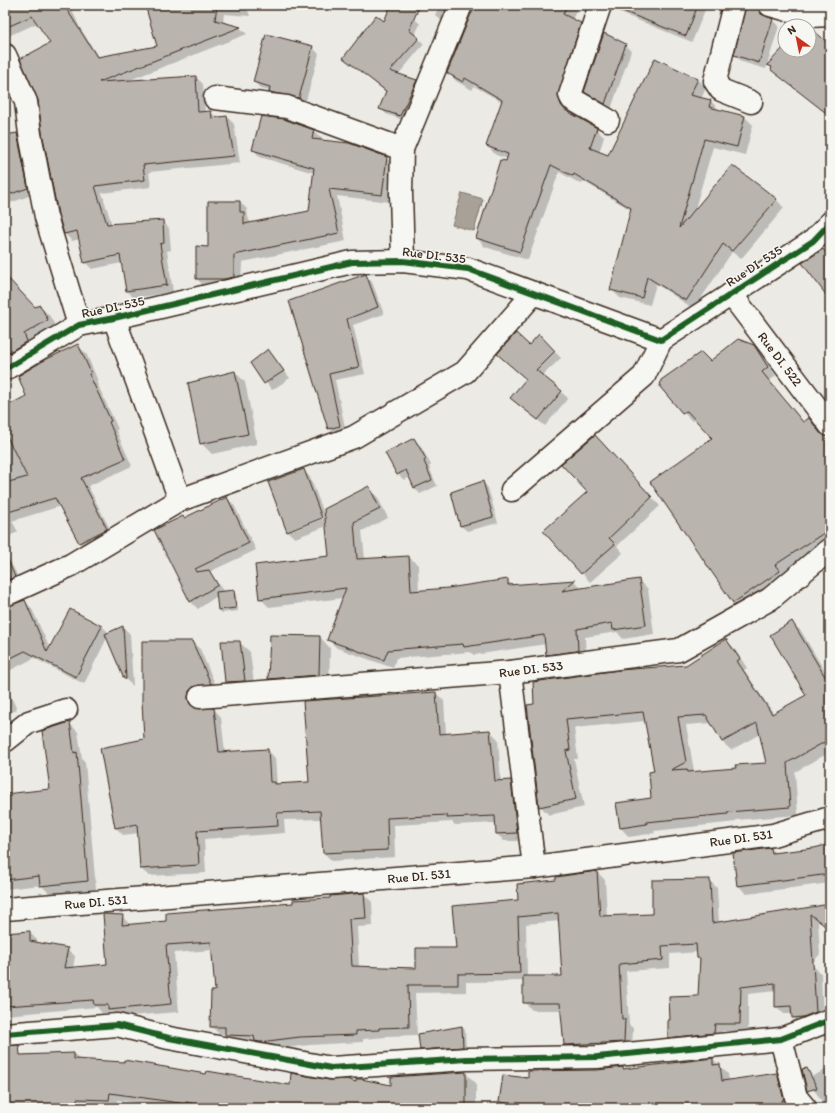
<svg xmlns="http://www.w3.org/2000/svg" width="835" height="1113" font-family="Itim,sans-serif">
	<rect width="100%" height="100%" fill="#ebeae5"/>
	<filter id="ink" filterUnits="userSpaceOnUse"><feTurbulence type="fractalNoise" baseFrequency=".025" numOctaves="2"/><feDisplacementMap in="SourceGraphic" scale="8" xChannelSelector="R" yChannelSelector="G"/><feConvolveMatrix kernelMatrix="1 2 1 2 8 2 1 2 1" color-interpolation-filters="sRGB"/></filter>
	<g filter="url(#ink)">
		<path fill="#a8a198" stroke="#7c7167" d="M462,193L483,199L474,231L452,225Z"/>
		<g fill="#0003" fill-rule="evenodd">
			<path d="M5,5H70L79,26L99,58L158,47L146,5H246L250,16L224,14L223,23L240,28L247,34L127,81L196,77L203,84L205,112H211L217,118L227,117L234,124L240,163L149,172L151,187L102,193L112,225L162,221L169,228L171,250L167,251L173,292L134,298L127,291L122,263L92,269L85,262L80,239L72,241L65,234L59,214L39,100L51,44L38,23L6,37Z"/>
			<path d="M440,5H461L444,23L435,15Z"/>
			<path d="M478,5H579L572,20L580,23L589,32L566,105L568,112L596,129L604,137L599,153L608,156L655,59L698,79L706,88L701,99L711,101L719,110L745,117L753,125L745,155L713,147L694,212L776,199L784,208L741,259L732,252L694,309L656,284L650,305L620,298L611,289L631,210L583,181L581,184L559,172L528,260L485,247L477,238L508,159L496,155L487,146L502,102L474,86L472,90L456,81L448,72Z"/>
			<path d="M613,5H707L692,42L620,13Z"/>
			<path d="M747,5L757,8L765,17L772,20L779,26L766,69L742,62L735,55Z"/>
			<path d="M414,18L420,24L415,35L424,44L398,75L416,81L422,87L406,121L386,114L381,109L386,92L344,58L384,23Z"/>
			<path d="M625,45L631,51L611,109L592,98L585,91Z"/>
			<path d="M312,47L319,54L305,104L277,99L270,91L261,89L254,82Z"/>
			<path d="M830,119V129L827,126Z"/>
			<path d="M284,120L314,131L322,139L321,141L386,158L394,165L390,202L337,196L346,241L242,262L241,284L204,286L197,279L209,248L240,202L247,209L248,217L251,224L309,212L314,173L260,157L253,149Z"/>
			<path d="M5,126L12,135L17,134L23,140L34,194L5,205Z"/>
			<path d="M366,275L372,282L384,314L353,325L365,374L335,380L346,432L335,435L329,428L291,302Z"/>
			<path d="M5,285L35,308L39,306L49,315L57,329L5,364Z"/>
			<path d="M539,336L561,358L542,376L568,398L545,426L518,404L527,379L529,346Z"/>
			<path d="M78,346L86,353L98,381H96L118,429L116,430L132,466L88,486L114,537L87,551L80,543L61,506L12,521L18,532L5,538V408L28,397Z"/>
			<path d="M753,346L762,355L776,376L769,381L804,423L809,419L825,438H830V543L783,574L788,580L742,611L734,602L651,482L713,438L696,419L692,421L683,412L710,362Z"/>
			<path d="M268,351L290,378L272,390L251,363Z"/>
			<path d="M235,372L245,382L257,444L212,454L201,443Z"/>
			<path d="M414,439L420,445L431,465L429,467L437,486L420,494L415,488L410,477L404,480L398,474Z"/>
			<path d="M603,445L660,506L617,546L623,553L590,582L544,531L588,492Z"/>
			<path d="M303,470L310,477L325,516L290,530V532L327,517L369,488L377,496L388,518L362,531L365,559L409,557L418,565L419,591L448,589L507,580L512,585L574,581L582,589L639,581L648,589L654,634L623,639L617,632L585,637L586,659L555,663L547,654L546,644L474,655L470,652L396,658L393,668L337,648L328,640L343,598L269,607L260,598L330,557L327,526L295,538L288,532Z"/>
			<path d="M483,482L488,488L498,523L467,531L461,526L452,493Z"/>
			<path d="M227,498L234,505L256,550L209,572L224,592L233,591L236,595L238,611L222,613L219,610L217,596L198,609L191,602L155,531L185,519Z"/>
			<path d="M5,551L22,585L5,594Z"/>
			<path d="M25,601L32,609L50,649L102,626L109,633L123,627L130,634L133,686L125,679L107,638L84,684L34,658L5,673V608Z"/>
			<path d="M792,623L801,631L830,680V752L795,772L798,815L736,820V822L654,831L655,833L629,837L621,828L617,804L652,798L655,772L646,721L574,728L578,759H574L584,807L549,815L540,806L528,706L686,666L726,640L734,648L747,668L744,670L774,714L807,695ZM712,723L722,742L731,750L760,734L768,764L738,769L690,773L694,771L686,725Z"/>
			<path d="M320,637L330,648L329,685L280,689L269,679Z"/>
			<path d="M192,642L200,649L218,691L195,706L196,709H214L221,717L225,753L268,750L275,758L277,785L310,783L436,693L444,701L446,734L490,731L498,739L501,782L510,781L518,788L524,841H504L497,834L496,823L455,825L452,822L394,825L395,857L332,861L324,853L322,819L284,820L285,833L204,839L206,873L149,876L141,869L139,833L123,835L116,828L145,740Z"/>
			<path d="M222,642H239L250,652L255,691L237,692L226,682Z"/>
			<path d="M5,683L17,710L5,715Z"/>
			<path d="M69,723L78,732L82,758L85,762L96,889L50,894L41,885L5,889V795L51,790Z"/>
			<path d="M830,845V883L746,894L738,885L771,849L775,853L814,849Z"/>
			<path d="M597,872L605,880L607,917L653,915L709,880L717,888L719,923L830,905V930L818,921L820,954L809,967L813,966L821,973L823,1020L801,1025L793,1017V1014H784L776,1006V991L748,994V1032L722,1031V1041L676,1045L669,1037L699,997L701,960L698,957V952L670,954V968L626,971L629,1025L633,1028L632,1049L573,1052L565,1045L562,1010H532L524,1002V981L466,982V992L415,993L417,1035L386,1036V1037L363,1039V1042L309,1045L269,1050L234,1043L226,1034H219L211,1026L216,992L213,950L174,953L179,1012L117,1017L113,1012L102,1013L97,1007L5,1015V934L29,932L37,940V944L67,949L75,956L73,968L108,964L122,916L130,925L167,922L364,894L372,902L373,926L357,927L359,967L417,969L457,949L519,901L557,881ZM560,921L563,977H527L526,924Z"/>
			<path d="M462,1027L465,1030L466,1050L425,1052L421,1049Z"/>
			<path d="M74,1054L80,1060L393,1108H171L117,1100V1108L84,1106V1108H5V1056Z"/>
			<path d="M713,1059L728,1074L729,1081L776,1074L785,1082L792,1108H506L500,1102L529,1080L597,1070L623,1068L624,1070Z"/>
			<path d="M830,1068V1108H827L806,1079Z"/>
			<path d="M465,1073L476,1083V1108H407Z"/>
		</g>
		<g fill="#bab4ae" stroke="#3b2a1e" fill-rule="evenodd">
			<path d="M5,5H64L97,57L157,46L145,5H217L215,20L241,27L99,82L196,76L198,112L211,111L212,118L227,116L234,156L143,165L145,180L95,186L107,224L163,220L164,243L160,244L167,285L126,291L120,255L84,263L77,231L64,234L58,214L42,132L38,100L20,59L50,43L32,16L5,28Z"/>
			<path d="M391,5H420L409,30L419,38L390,71L417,80L400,116L379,109L386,91L343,58L376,15L384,21Z"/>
			<path d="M477,5H567L563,14L581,23L558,96L561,105L565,110L597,128L590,148L608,155L655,58L698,79L690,95L711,100L709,107L745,116L737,147L704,139L679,228L732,165L777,199L732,251L723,244L686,301L647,277L642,298L610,290L631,208L574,174L573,176L551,165L520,252L476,238L500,160L506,161L508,154L486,146L502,100L465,78L463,82L447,73L470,16Z"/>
			<path d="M612,5H698L686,36L612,7Z"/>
			<path d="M746,5L758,7L761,14L773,19L759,63L734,55Z"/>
			<path d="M809,28H811L830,45V116L771,70L772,67L767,65L785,46V50H809Z"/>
			<path d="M604,33L626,44L605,104L584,92Z"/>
			<path d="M266,34L313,46L299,98L269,92L270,87L253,82Z"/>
			<path d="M261,116L284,119L314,130L312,139L349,143L387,157L382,195L329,189L339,233L234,255V277L224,279H196V246L208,247V201H240V212H244V224L309,211L314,168L252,150Z"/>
			<path d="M17,133L28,188L5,196V135Z"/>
			<path d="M823,249L830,258V300L802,263Z"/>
			<path d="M366,274L378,307L347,319L359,367L329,374L340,426L328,429L289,301Z"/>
			<path d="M5,275L35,307L40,305L48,320L24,334L27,341L8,353L5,347Z"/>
			<path d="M516,333L529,345L539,334L555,351L536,370L562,391L538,420L510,398L526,379L497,354Z"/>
			<path d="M738,339L754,345L768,367L762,372L803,422L809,418L820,433L830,437V529L775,565L780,571L733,603L650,482L712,438L687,411L682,413L660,387L661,380L701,352L710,361Z"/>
			<path d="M78,344L91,373L89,374L111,421L109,422L125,459L81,478L107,529L79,543L55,498L5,513V483L27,477L5,433V407L26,396L18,376L43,361Z"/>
			<path d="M268,349L284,371L264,384L250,363Z"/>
			<path d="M235,371L248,434L200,444L188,383Z"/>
			<path d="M595,435L652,497L609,538L615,544L581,574L543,531L587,492L561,464Z"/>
			<path d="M414,438L426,459L424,461L432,480L414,488L406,470L397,475L385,453Z"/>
			<path d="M304,469L322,518L287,532L268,482Z"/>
			<path d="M483,481L493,517L460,526L451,492Z"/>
			<path d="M369,486L380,509L354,522L357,559L409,556L411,591L448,588L508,579V585L575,580L562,591L639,579L646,625L613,630L612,623L577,629L578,651L546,655L544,635L464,647L463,644L388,650L384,660L327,640L346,588L259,599L255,565L329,556L324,509Z"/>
			<path d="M227,497L249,543L195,569L196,572L209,570L218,585L190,602L154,530L183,516L184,518Z"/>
			<path d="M5,553L15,577L5,581Z"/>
			<path d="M234,590L236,608L218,610L216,592Z"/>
			<path d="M25,600L47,652L70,609L102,626L76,677L25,651L5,661V607Z"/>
			<path d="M792,621L830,685V739L787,763L790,807L728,812V814L646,822L647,824L620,828L616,803L651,798L649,772L654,771L643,712L566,719L570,750L566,751L576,799L539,807L527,705L534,704L533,682L619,670L686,665L726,639L740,659L737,661L772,714L806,695L770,635ZM706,715L722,742L757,723L766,763L735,765L736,768L688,772L687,769L671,770L686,762L678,717Z"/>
			<path d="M123,626L126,679H124L105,634Z"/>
			<path d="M270,635L320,636L319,675L268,679Z"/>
			<path d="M142,641H192L211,684L193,687L189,691L188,698L190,704L195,708H214L219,752L268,749L270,782H275V784L309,782L303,701L436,692L439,734L490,730L495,781L511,780L517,833L496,834L495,816L447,818V815L387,818L388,850L323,853L320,811L277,813L278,826L197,831L199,865L140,869L137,824L115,828L100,748L144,739L142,702Z"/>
			<path d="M221,641H240L245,681L225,682Z"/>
			<path d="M70,722L74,753L77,752L88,881L40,886L39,876L5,880V794L50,789L42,731Z"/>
			<path d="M830,844V874L737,886L733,853L771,848L772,853L814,848Z"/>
			<path d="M597,871L600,916L652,914V880L710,879L712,923L830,904V930L810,914L816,1012L803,1017L792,1018L791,1006L775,1007V983L741,987L740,1024H715L714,1033L668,1038V1020H670L669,997L698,996L700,958H697L696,944L662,946L663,960L619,964L622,1019H625L624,1042L564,1045L560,1003H523V976H562L558,913L518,917L520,973L458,974V985H408L409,1027L379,1028V1030L356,1031V1035L300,1037L260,1042L255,1041L254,1036L225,1035V1027H210L211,991H215L211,942L166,945L171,1004L108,1010V1005H94L93,1000L5,1006V933L30,931V941L68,948L64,968L107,964L103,914L123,915L122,925L166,921V913L293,903V900L330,898V896L364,893L366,918L349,919L352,966L416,968V948H456L452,906L518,900L517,884L556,880V877Z"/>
			<path d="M462,1026L463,1047L420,1050L418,1034Z"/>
			<path d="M19,1045L20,1055L74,1053V1059L124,1062V1060L206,1074L207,1071L290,1085L291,1073L329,1080L347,1079L356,1082V1079H361L391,1085V1077L466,1072V1108H214L186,1102V1104L110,1093L109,1100L77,1099V1108H5V1046Z"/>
			<path d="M713,1058V1065L720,1064L722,1081L777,1073L784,1100H782L783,1106L771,1108H538L499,1102L503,1075L528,1078V1071L597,1070L623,1067V1069Z"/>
			<path d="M807,1068L817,1088L807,1091L802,1069Z"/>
		</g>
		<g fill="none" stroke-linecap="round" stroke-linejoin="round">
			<g stroke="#3b2a1e" stroke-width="25">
				<g id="minor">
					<path d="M600,5L570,95L572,99L608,120"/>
					<path d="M734,5L715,81L721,90L751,102"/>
					<path d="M770,5L809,16L830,15"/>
					<path d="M5,55L26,102L30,134L46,217L79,325"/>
					<path d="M215,98L287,107L402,149"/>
					<path d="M403,261L401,193L402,149L461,5"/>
					<path d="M731,294L830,425"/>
					<path d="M114,318L180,500"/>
					<path d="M5,369L79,325L114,318L352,262L403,261L468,269L661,340L813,241L830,223"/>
					<path d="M512,490L644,376L661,340"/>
					<path d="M5,595L71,565L180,500L354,437L465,372L534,293"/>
					<path d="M510,672L534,867"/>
					<path d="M200,697L510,672L679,650L770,599L830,549"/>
					<path d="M5,741L29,722L66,710"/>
					<path d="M5,909L534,867L773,835L830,818"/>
					<path d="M5,1034L117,1025L169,1038L331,1068L467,1059L597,1057L781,1039L830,1020"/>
					<path d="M781,1039L796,1097L805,1108"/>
				</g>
			</g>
			<use href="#minor" stroke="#f6f6f2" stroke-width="22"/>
			<g stroke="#f6f6f2" stroke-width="8">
				<g id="cycleway">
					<path d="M5,369L79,325L114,318L352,262L403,261L468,269L661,340L813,241L830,223"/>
					<path d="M5,1034L117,1025L169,1038L331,1068L467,1059L597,1057L781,1039L830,1020"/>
				</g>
			</g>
			<use href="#cycleway" stroke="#1b5e20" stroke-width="6"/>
		</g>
	</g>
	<g text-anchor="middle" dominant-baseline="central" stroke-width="3" stroke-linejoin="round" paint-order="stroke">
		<g font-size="13" fill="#3b2a1e" stroke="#f6f6f2">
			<text transform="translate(434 255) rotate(7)">Rue DI. 535</text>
			<text transform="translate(754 266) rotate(-33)">Rue DI. 535</text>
			<text transform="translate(113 307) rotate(-12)">Rue DI. 535</text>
			<text transform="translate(780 359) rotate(53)">Rue DI. 522</text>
			<text transform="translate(531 669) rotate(-7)">Rue DI. 533</text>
			<text transform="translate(741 838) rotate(-8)">Rue DI. 531</text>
			<text transform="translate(419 876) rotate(-5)">Rue DI. 531</text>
			<text transform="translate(96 902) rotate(-5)">Rue DI. 531</text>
		</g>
	</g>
	<rect width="835" height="1113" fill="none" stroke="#f6f6f2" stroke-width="20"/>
	<rect x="10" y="10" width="815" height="1093" fill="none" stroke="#3b2a1e" stroke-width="1.5" filter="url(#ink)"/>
	<g transform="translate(797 38) rotate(327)"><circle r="19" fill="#f6f6f2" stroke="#aba49d"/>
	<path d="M0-3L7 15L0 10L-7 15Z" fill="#c8321e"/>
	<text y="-6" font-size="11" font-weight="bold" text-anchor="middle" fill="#3b2a1e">N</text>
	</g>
</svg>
